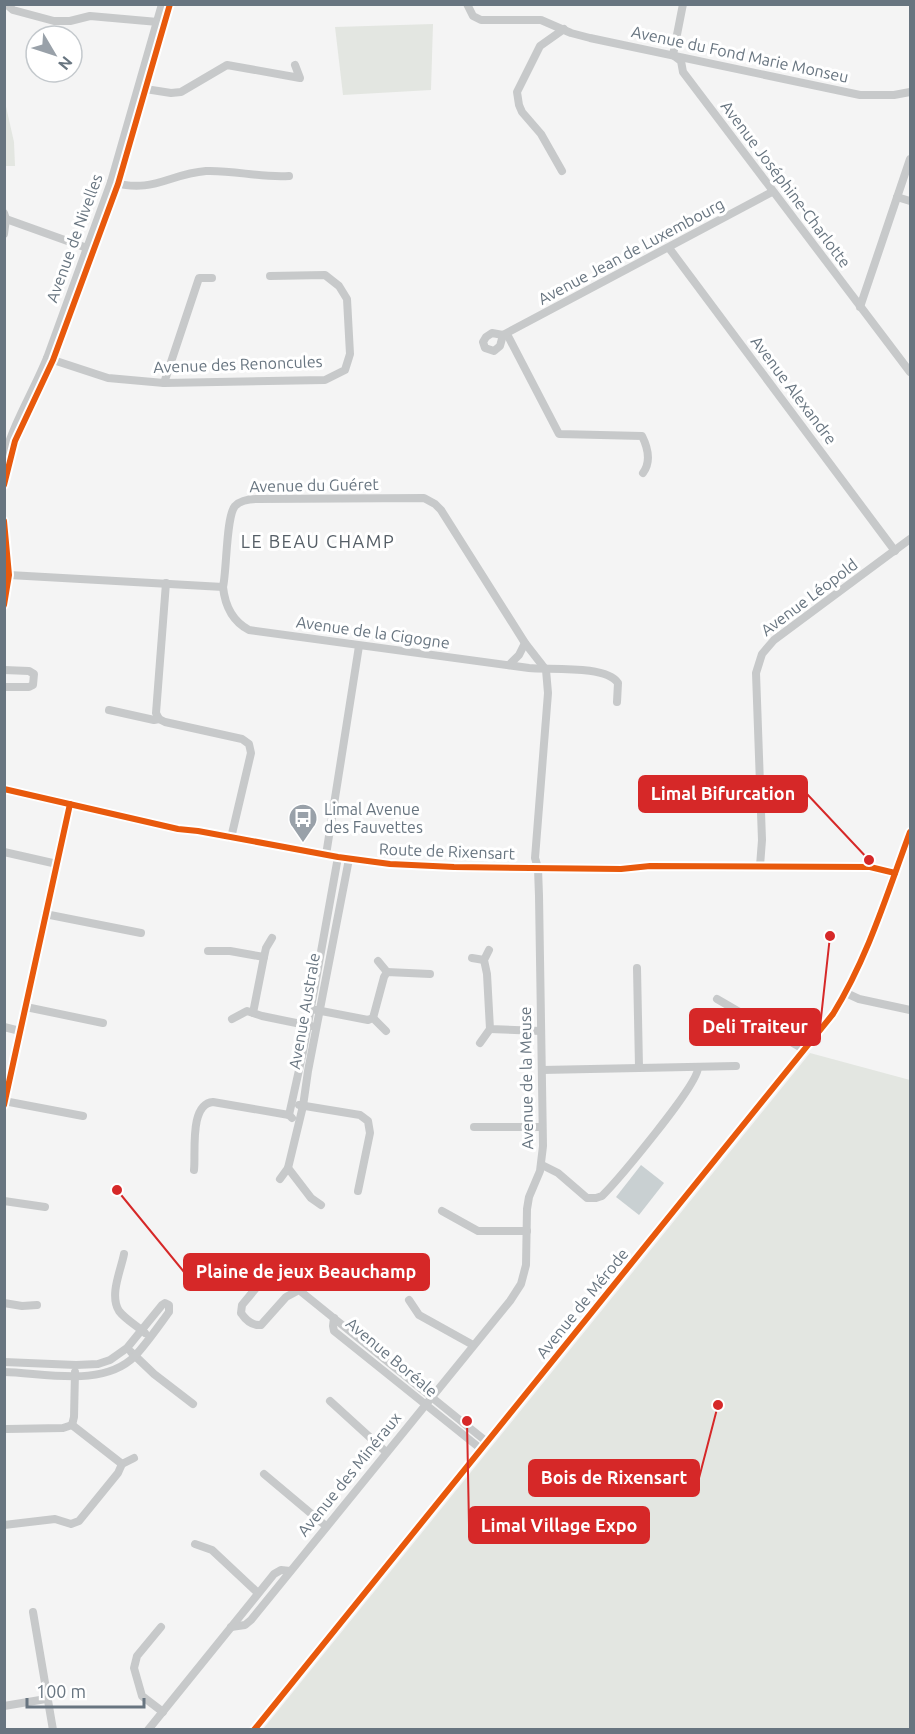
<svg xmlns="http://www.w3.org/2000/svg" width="915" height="1734" font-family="Ubuntu,sans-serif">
	<rect width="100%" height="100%" fill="#f4f4f4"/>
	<g fill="#e3e6e1">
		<path d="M433,24L431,90L343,95L335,27Z"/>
		<path d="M5,102L14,142L15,166H5Z"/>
		<path d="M810,1053L910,1080V1729H263Z"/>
	</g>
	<path fill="#c9d0d2" d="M641,1165L664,1183L639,1215L616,1197Z"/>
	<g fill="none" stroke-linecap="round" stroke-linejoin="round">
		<g stroke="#c7c9ca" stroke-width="8">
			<path d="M6,4L13,10L54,21H70L90,16L158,22"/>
			<path d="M467,4L473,16L481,20H541L571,33L590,38L860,95H894L910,92"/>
			<path d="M683,4L673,55L681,61L683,72L910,372"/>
			<path d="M139,88L171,93L181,92L227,65L300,78L295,65"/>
			<path d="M562,171L541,134L522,112L519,105L517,92L540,46L564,29"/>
			<path d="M111,182C154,194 168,174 206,171C235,170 260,178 289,176"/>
			<path d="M897,197L910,201"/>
			<path d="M4,213L6,219L4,234"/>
			<path d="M6,219L87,248"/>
			<path d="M669,248L895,551"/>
			<path d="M860,307L910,159"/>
			<path d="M507,334L559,434L642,436C648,448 651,462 643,473"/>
			<path d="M503,335L492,333L486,337L483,342L485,348L494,351L500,346L503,335L772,192"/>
			<path d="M47,358L108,378L164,383L325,380L345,370L350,354L347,299L339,286L325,275L270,276"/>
			<path d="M164,383L199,278H212"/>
			<path d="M4,458C14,422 33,392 47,358L111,182L162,4"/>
			<path d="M4,521L9,575L4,605"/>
			<path d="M9,575L223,587C227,569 226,516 235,506C241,500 249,499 257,499L424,498L435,504L441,510L525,643L546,670L548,693L535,858L538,868L539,896L543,1146L540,1171L529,1197L527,1209L526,1265L521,1284L510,1301L251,1620L245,1625L231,1627"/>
			<path d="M166,583L156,713L159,719L165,722L242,739L249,744L251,753L231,838"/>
			<path d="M223,587C225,606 232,621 249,630L529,668C550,670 606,665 618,683L617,702"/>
			<path d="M509,665L519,655L525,643"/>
			<path d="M4,670L29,671L34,674L33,685L29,687H4"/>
			<path d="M109,710L154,720L159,719"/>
			<path d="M4,789L178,829L198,831L338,857L390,864L454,867L621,869L650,866L870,867L895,873"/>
			<path d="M4,852L57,864"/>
			<path d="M326,855L359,646"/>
			<path d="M760,866L762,840L756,673L762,654L774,640L910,539"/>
			<path d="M45,914L141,933"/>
			<path d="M489,950L484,960L487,974L490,1029L541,1031"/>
			<path d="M208,951H230L264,957L253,1013L262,1016L311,1026"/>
			<path d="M264,957L266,948L272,938"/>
			<path d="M472,958L484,960"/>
			<path d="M378,961L387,972"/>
			<path d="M637,968L639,1067"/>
			<path d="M846,993L859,999L910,1010"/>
			<path d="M717,999L805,1050"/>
			<path d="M26,1007L103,1023"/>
			<path d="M316,1010L368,1020L373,1018L386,1031"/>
			<path d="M373,1018L384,977L387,972L430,974"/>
			<path d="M232,1019L247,1011L253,1013"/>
			<path d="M4,1027L20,1031"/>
			<path d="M480,1043L490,1029"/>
			<path d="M542,1070L736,1066"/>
			<path d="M4,1101L83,1116"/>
			<path d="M4,1105L70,804"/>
			<path d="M299,1105L360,1115L368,1121L370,1133L358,1191"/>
			<path d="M289,1115L303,1052L338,857"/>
			<path d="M474,1127H542"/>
			<path d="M542,1165L558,1173L587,1198H596L602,1196C617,1181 700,1083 698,1067"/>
			<path d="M194,1170C196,1153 189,1104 213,1102L289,1115L292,1118"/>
			<path d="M280,1179L288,1168"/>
			<path d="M4,1201L45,1207"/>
			<path d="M321,1205L311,1198L288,1168L303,1106L308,1071L349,859"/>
			<path d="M442,1211L478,1231H527"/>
			<path d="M124,1254C121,1270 109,1295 119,1311C125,1319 137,1326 145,1333"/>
			<path d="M299,1290L286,1297L261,1325C252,1326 245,1319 241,1313L242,1305L276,1264C293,1249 304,1273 299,1290L487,1442"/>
			<path d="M409,1300L419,1315L473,1345"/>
			<path d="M4,1303L22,1306L37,1305"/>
			<path d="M334,1318L333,1326L334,1331L481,1449"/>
			<path d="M131,1352L154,1374L193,1404"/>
			<path d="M4,1362L76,1365L98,1364L110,1360L127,1348L162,1305L165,1303L169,1305V1312C158,1327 147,1343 135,1356C103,1388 45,1373 4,1372"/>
			<path d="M330,1401L386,1452"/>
			<path d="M72,1425L74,1417L75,1372"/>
			<path d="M7,1429L63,1428L72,1425"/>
			<path d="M122,1464L134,1458"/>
			<path d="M264,1474L326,1526"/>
			<path d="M4,1525L55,1519L71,1524L79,1521L118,1473L122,1464L72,1425"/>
			<path d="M195,1544L212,1550L258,1593"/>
			<path d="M33,1612L53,1730"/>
			<path d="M161,1627L137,1656L134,1668L142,1696L163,1712"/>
			<path d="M4,1706L46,1699"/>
			<path d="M148,1730L274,1574L281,1570L290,1571"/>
			<path d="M254,1730L833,1014C868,957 887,894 910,832"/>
		</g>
		<g stroke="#fff" stroke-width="10">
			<g id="cycleway">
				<path d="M4,485L15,441L53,360L118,184L170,4"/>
				<path d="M4,521L9,575L4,605"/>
				<path d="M4,789L178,829L198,831L338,857L390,864L454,867L621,869L650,866L870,867L895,873"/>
				<path d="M4,1105L70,804"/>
				<path d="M254,1730L833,1014C868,957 887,894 910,832"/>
			</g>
		</g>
		<use href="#cycleway" stroke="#e8590c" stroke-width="6"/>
	</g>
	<defs>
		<g id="bus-pin" transform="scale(1.5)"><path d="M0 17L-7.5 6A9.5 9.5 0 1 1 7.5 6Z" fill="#99a1a9" stroke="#fff"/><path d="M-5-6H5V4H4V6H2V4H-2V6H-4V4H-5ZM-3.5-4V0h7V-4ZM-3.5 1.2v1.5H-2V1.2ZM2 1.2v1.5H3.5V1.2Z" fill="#fff"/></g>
	</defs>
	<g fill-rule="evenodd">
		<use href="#bus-pin" x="303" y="818"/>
	</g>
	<g text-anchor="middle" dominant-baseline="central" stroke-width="6" stroke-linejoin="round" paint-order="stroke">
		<g font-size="16" fill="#687580" stroke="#fff">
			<text transform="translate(740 54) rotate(12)">Avenue du Fond Marie Monseu</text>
			<text transform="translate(786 184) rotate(53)">Avenue Joséphine-Charlotte</text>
			<text transform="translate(74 238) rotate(-70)">Avenue de Nivelles</text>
			<text transform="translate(631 251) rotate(-28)">Avenue Jean de Luxembourg</text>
			<text transform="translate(238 364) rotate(-2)">Avenue des Renoncules</text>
			<text transform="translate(794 390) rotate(53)">Avenue Alexandre</text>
			<text transform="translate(314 485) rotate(-1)">Avenue du Guéret</text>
			<text transform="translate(809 597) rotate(-37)">Avenue Léopold</text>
			<text transform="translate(373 632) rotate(8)">Avenue de la Cigogne</text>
			<text transform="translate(447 851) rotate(2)">Route de Rixensart</text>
			<text transform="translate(304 1011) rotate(-80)">Avenue Australe</text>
			<text transform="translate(526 1078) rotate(-91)">Avenue de la Meuse</text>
			<text transform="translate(582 1303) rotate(-51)">Avenue de Mérode</text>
			<text transform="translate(392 1357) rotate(40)">Avenue Boréale</text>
			<text transform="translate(349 1474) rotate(-51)">Avenue des Minéraux</text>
		</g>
		<g font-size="16" fill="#687580" stroke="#fff" text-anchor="start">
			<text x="324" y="809">Limal Avenue<tspan x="324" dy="18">des Fauvettes</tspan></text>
		</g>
		<g font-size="18" letter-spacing="1.5" fill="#555e66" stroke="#fff">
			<text x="318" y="541">LE BEAU CHAMP</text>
		</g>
	</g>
	<path fill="none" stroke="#d62828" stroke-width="2" d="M869 860L807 794M830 936L820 1027M117 1190L184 1272M718 1405L699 1478M467 1421L469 1525"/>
	<g fill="#d62828" stroke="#fff" stroke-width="2">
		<circle cx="869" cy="860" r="6"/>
		<circle cx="830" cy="936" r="6"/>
		<circle cx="117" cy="1190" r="6"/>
		<circle cx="718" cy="1405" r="6"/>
		<circle cx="467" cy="1421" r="6"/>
	</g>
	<g fill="#d62828" stroke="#d62828" stroke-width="2">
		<rect x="639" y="776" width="168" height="36" rx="6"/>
		<rect x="690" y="1009" width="130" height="36" rx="6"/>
		<rect x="184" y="1254" width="245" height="36" rx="6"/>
		<rect x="529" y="1460" width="170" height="36" rx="6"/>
		<rect x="469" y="1507" width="180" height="36" rx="6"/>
	</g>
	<g font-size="18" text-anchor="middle" font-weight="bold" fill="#fff">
		<text x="723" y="800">Limal Bifurcation</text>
		<text x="755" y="1033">Deli Traiteur</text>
		<text x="306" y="1278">Plaine de jeux Beauchamp</text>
		<text x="614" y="1484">Bois de Rixensart</text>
		<text x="559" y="1532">Limal Village Expo</text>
	</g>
	<rect width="915" height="1734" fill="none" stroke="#687580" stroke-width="12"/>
	<g transform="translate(54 54) rotate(129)"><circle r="28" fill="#ffffff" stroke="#c3c8cc" stroke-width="1.5"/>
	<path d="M0-4.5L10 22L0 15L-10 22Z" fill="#99a1a9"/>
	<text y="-9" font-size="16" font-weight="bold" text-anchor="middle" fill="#687580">N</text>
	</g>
	<path d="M27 1698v9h117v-9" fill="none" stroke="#687580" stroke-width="3"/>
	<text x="36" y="1698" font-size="18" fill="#687580" stroke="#ffffff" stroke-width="4.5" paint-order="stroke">100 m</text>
</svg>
